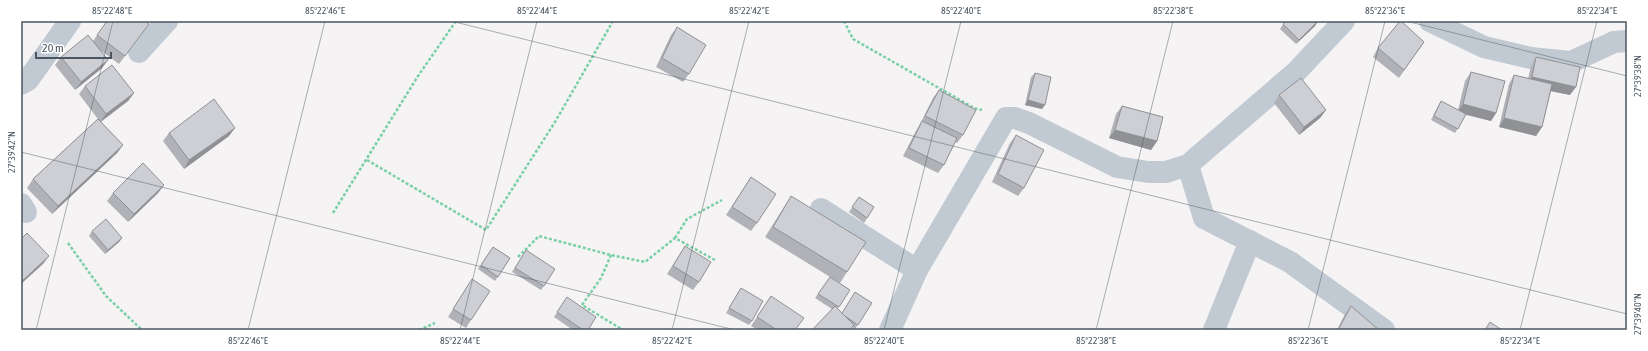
<svg xmlns="http://www.w3.org/2000/svg" width="1648" height="351" font-family="'Asap Condensed',sans-serif">
	<rect width="100%" height="100%" fill="#f5f3f3"/>
	<g fill="none" stroke-linecap="round" stroke-linejoin="round">
		<g stroke="#7ad0a6" stroke-width="2.5" stroke-dasharray="3 2" stroke-linecap="butt">
			<path d="M844,21L853,39L974,108L982,110"/>
			<path d="M367,160L486,230L555,122L613,21"/>
			<path d="M333,213L418,76L456,21"/>
			<path d="M675,238L687,219L722,200"/>
			<path d="M68,243L106,296L142,330"/>
			<path d="M611,255L601,278L582,305L623,330"/>
			<path d="M518,257L539,236L611,255L645,262L675,238L715,260"/>
			<path d="M419,330L435,323"/>
		</g>
		<g stroke="#c1cad2" stroke-width="22">
			<path d="M1430,21L1484,47L1531,58L1571,62L1614,42L1627,41"/>
			<path d="M139,52L167,21"/>
			<path d="M21,84L28,80L70,21"/>
			<path d="M1188,165L1204,218L1290,262L1384,330"/>
			<path d="M21,204L26,212"/>
			<path d="M821,209L917,270"/>
			<path d="M890,330L917,270L1006,118H1015L1029,123L1117,167L1148,172H1166L1188,165L1296,72L1344,21"/>
			<path d="M1214,330L1250,241"/>
		</g>
	</g>
	<g fill="#b0b2b7">
		<path d="M107,21L143,32L119,64L100,50L108,60L102,68L75,90L55,65L61,57L93,41Z"/>
		<path d="M1283,24L1315,26L1296,44L1280,29Z"/>
		<path d="M677,27L689,74L683,82L656,67L671,35Z"/>
		<path d="M1424,42L1399,78L1373,57L1378,48Z"/>
		<path d="M1536,57L1570,95L1551,91L1542,127L1536,136L1499,127L1509,84L1514,75L1528,79L1531,66Z"/>
		<path d="M1471,72L1496,113L1491,121L1466,115L1455,133L1431,120L1438,106L1441,101L1458,110L1465,81Z"/>
		<path d="M1035,73L1042,109L1025,105L1031,77Z"/>
		<path d="M85,86L134,93L128,101L101,122L123,145L117,153L52,214L27,188L33,179L98,119L79,94Z"/>
		<path d="M939,90L963,135L957,143L955,142L944,165L938,173L903,156L917,129L920,124L933,98Z"/>
		<path d="M1279,95L1326,110L1320,118L1299,135L1274,103Z"/>
		<path d="M1122,106L1157,141L1151,150L1109,138L1116,114Z"/>
		<path d="M169,133L229,136L184,169L163,141Z"/>
		<path d="M1016,135L1024,188L1018,196L992,182L1010,143Z"/>
		<path d="M751,177L757,223L751,231L726,215Z"/>
		<path d="M164,185L158,193L128,222L107,201L113,193Z"/>
		<path d="M791,196L847,272L840,283L765,237L784,207Z"/>
		<path d="M859,197L874,207L864,223L849,212Z"/>
		<path d="M92,231L122,238L119,242L105,254L89,236Z"/>
		<path d="M685,246L699,282L693,290L667,274Z"/>
		<path d="M493,247L510,258L495,281L478,269Z"/>
		<path d="M523,255L544,286L541,290L512,272Z"/>
		<path d="M830,277L850,290L837,309L842,313L872,303L855,329L852,327L850,330H812L832,309L815,298Z"/>
		<path d="M472,279L471,320L466,328L448,317Z"/>
		<path d="M741,288L752,321L749,325L726,313Z"/>
		<path d="M771,296L795,330H758L751,326Z"/>
		<path d="M567,297L588,330H573L554,317Z"/>
		<path d="M1351,306L1379,330H1337L1345,314Z"/>
	</g>
	<g fill="#909195">
		<path d="M1318,21L1315,26L1296,44L1299,40Z"/>
		<path d="M108,60L102,68L75,90L81,82Z"/>
		<path d="M1532,77L1576,87L1570,95L1526,86Z"/>
		<path d="M134,93L128,101L100,122L106,114Z"/>
		<path d="M1028,100L1045,105L1042,109L1025,105Z"/>
		<path d="M1463,104L1496,113L1491,121L1457,112Z"/>
		<path d="M1326,110L1320,118L1299,135L1304,127Z"/>
		<path d="M1504,118L1542,127L1536,136L1499,127Z"/>
		<path d="M235,128L229,136L184,169L189,160Z"/>
		<path d="M1115,130L1157,141L1151,150L1109,138Z"/>
		<path d="M123,145L117,153L52,214L58,206Z"/>
		<path d="M164,185L158,193L128,222L134,214Z"/>
		<path d="M122,238L119,242L105,254L108,250Z"/>
		<path d="M49,256L43,264L21,284V282Z"/>
	</g>
	<g fill="#cdcfd5" stroke="#909195">
		<path d="M107,21H145L149,24L125,56L97,35Z"/>
		<path d="M1286,21H1318L1299,40L1283,24Z"/>
		<path d="M1400,21H1401L1424,42L1404,70L1378,48Z"/>
		<path d="M677,27L706,45L689,74L662,58Z"/>
		<path d="M88,35L108,60L81,82L61,57Z"/>
		<path d="M1536,57L1580,67L1576,87L1532,77Z"/>
		<path d="M112,65L134,93L106,114L85,86Z"/>
		<path d="M1471,72L1505,81L1496,113L1463,104Z"/>
		<path d="M1035,73L1051,77L1045,105L1028,100Z"/>
		<path d="M1514,75L1552,84L1542,127L1504,118Z"/>
		<path d="M1301,78L1326,110L1304,127L1279,95Z"/>
		<path d="M939,90L976,110L963,135L925,116Z"/>
		<path d="M214,99L235,128L189,160L169,133Z"/>
		<path d="M1441,101L1466,114L1458,129L1434,116Z"/>
		<path d="M1122,106L1163,117L1157,141L1115,130Z"/>
		<path d="M98,119L123,145L58,206L33,179Z"/>
		<path d="M922,121L957,138L944,165L909,148Z"/>
		<path d="M1016,135L1044,150L1024,188L998,174Z"/>
		<path d="M143,163L164,185L134,214L113,193Z"/>
		<path d="M751,177L776,194L757,223L732,207Z"/>
		<path d="M791,196L866,242L847,272L773,227Z"/>
		<path d="M859,197L874,207L867,218L852,207Z"/>
		<path d="M106,219L122,238L108,250L92,231Z"/>
		<path d="M27,233L49,256L21,282V239Z"/>
		<path d="M685,246L711,262L699,282L673,266Z"/>
		<path d="M493,247L510,258L498,277L481,265Z"/>
		<path d="M526,250L555,269L544,286L515,268Z"/>
		<path d="M830,277L850,290L839,307L818,294Z"/>
		<path d="M472,279L490,291L471,320L453,309Z"/>
		<path d="M741,288L763,301L752,321L729,308Z"/>
		<path d="M855,292L872,303L858,325L845,316L842,313Z"/>
		<path d="M771,296L804,318L795,330H777L757,317Z"/>
		<path d="M567,297L596,317L588,330H583L557,312Z"/>
		<path d="M835,306L854,325L849,330H812Z"/>
		<path d="M1351,306L1379,330H1338Z"/>
		<path d="M1490,322L1502,330H1485Z"/>
	</g>
	<path fill="none" stroke="#4a5661" stroke-width="1" stroke-opacity="0.45" d="M451,21L1627,314M1406,21L1627,76M21,152L735,330M36,330L113,21M248,330L325,21M460,330L537,21M672,330L749,21M884,330L961,21M1096,330L1173,21M1308,330L1385,21M1520,330L1597,21"/>
	<rect width="1648" height="351" fill="none" stroke="#ffffff" stroke-width="44"/>
	<path d="M36 52v6h75v-6" fill="none" stroke="#4a5661" stroke-width="2"/>
	<text x="42" y="52" font-size="12" fill="#4a5661" stroke="#ffffff" stroke-width="3" paint-order="stroke">20 m</text>
	<rect x="22" y="22" width="1604" height="307" fill="none" stroke="#4a5661" stroke-width="1.5"/>
	<g font-size="10" text-anchor="middle" fill="#4a5661">
		<text x="112" y="14">85°22'48"E</text>
		<text x="325" y="14">85°22'46"E</text>
		<text x="537" y="14">85°22'44"E</text>
		<text x="749" y="14">85°22'42"E</text>
		<text x="961" y="14">85°22'40"E</text>
		<text x="1173" y="14">85°22'38"E</text>
		<text x="1385" y="14">85°22'36"E</text>
		<text x="1597" y="14">85°22'34"E</text>
		<text transform="translate(1637 76) rotate(-90)" y="4">27°39'38"N</text>
		<text transform="translate(11 152) rotate(-90)" y="4">27°39'42"N</text>
		<text transform="translate(1637 314) rotate(-90)" y="4">27°39'40"N</text>
		<text x="248" y="344">85°22'46"E</text>
		<text x="460" y="344">85°22'44"E</text>
		<text x="672" y="344">85°22'42"E</text>
		<text x="884" y="344">85°22'40"E</text>
		<text x="1096" y="344">85°22'38"E</text>
		<text x="1308" y="344">85°22'36"E</text>
		<text x="1520" y="344">85°22'34"E</text>
	</g>
</svg>
